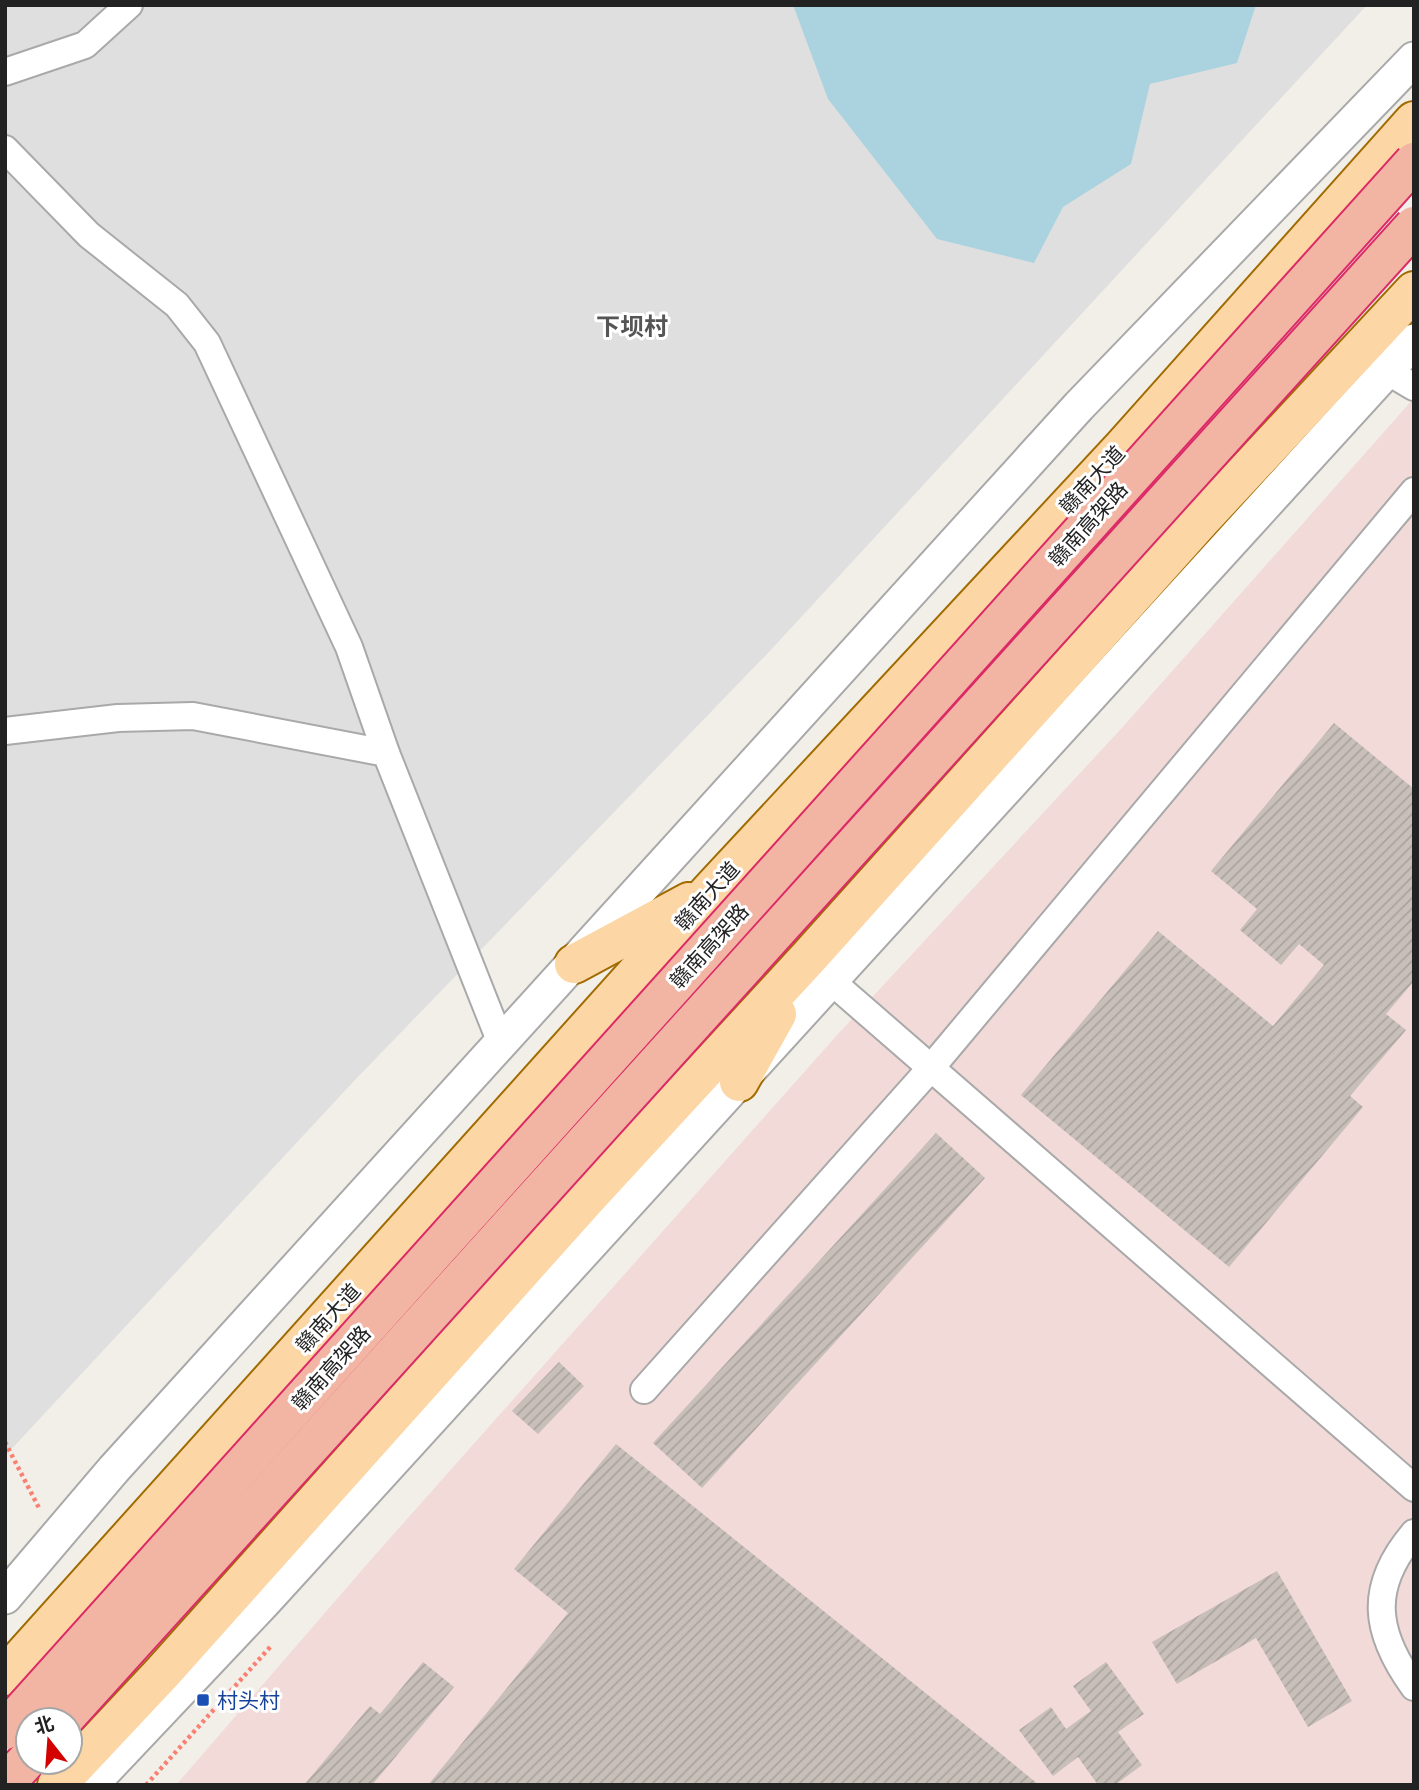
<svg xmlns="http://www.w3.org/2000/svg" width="1419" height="1790" font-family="'Space Grotesk','Noto Sans SC',sans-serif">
	<defs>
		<pattern id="building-hatch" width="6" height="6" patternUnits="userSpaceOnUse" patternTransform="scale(1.75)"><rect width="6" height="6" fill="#c7bfb8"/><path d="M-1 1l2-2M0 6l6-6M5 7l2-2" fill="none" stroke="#aba49e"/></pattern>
	</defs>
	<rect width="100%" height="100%" fill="#f2efe9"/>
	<path fill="#e0dfdf" d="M5,5H1367L767,654L354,1081L5,1456Z"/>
	<path fill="#f2dad9" d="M1414,398V1785H176L375,1555L838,1034L1120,730Z"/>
	<path fill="#aad3df" d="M793,5H1256L1237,63L1150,84L1131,164L1063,207L1034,263L937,239L828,99Z"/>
	<g fill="url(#building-hatch)">
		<path d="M1334,723L1414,789V981L1386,1014L1406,1030L1350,1096L1363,1107L1229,1267L1021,1095L1158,931L1273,1026L1324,965L1299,944L1281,965L1240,930L1257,909L1211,871Z"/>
		<path d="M936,1133L985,1178L702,1488L653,1443Z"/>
		<path d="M559,1362L584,1386L538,1434L512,1411Z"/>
		<path d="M616,1444L1000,1753L1039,1785H428L568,1613L514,1569Z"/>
		<path d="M1277,1571L1352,1701L1308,1727L1256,1638L1177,1684L1152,1642Z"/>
		<path d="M423,1662L454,1687L372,1785H304L370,1706L380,1714Z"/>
		<path d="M1106,1662L1144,1714L1118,1732L1142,1765L1115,1785H1098L1078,1757L1053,1776L1019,1730L1051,1707L1066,1729L1091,1711L1073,1686Z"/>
	</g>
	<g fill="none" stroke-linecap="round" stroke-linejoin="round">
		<g stroke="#a9a9a9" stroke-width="30">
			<g id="minor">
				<path d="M5,72L85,45L129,5"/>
				<path d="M5,149L89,235L177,305L207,343L349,647L386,753"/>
				<path d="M1387,371L1414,387"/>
				<path d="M5,731L118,718L193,716L386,753L501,1043"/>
				<path d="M831,981L1414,1488"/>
				<path d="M644,1390L930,1069L1414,491"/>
				<path d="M1414,1533C1368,1587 1374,1632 1414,1687"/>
			</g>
		</g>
		<g stroke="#a9a9a9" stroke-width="37">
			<g id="tertiary">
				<path d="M5,1597L114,1469L1079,406L1414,59"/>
				<path d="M91,1785L265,1601L1414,341"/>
			</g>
		</g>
		<g stroke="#a06b00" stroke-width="42">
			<g id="primary">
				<path d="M574,964L689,902"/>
				<path d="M739,1082L777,1014"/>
				<path d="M5,1676L712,889L1123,447L1414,121"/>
				<path d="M57,1785L163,1672L585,1200L809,957L1200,521L1414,291"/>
			</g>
		</g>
		<g stroke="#dc2a67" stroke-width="42">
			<path id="trunk" d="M5,1784L28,1759"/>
		</g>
		<g stroke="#fa8072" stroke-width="4.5" stroke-dasharray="3.5 3.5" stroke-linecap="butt">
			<path d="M5,1442L39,1508"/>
			<path d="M146,1785L272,1645"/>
		</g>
		<use href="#minor" stroke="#fff" stroke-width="26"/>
		<use href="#tertiary" stroke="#fff" stroke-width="33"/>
		<use href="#primary" stroke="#fcd6a4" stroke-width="38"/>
		<use href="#trunk" stroke="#f2b4a3" stroke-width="38"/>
		<g stroke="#dc2a67" stroke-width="42" stroke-linecap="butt">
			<g id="trunk-bridge">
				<path d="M63,1720L1414,226"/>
				<path d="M5,1730L1414,162"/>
			</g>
		</g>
		<use href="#trunk-bridge" stroke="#f2b4a3" stroke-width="38"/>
	</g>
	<rect fill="#1a4fb4" stroke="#fff" stroke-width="2.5" x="196" y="1693" width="14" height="14" rx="3.5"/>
	<g text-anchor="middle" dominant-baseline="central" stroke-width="6" stroke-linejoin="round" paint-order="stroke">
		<g font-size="21" fill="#222" stroke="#fff">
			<text transform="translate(1092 480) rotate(-47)">赣南大道</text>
			<text transform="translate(1088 524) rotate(-48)">赣南高架路</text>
			<text transform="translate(707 896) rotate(-48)">赣南大道</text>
			<text transform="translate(709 946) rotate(-48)">赣南高架路</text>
			<text transform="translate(328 1318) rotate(-48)">赣南大道</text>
			<text transform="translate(331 1368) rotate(-48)">赣南高架路</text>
		</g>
		<g font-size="21" fill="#164399" stroke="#fff" text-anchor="start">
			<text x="217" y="1700">村头村</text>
		</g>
		<g font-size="24" font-weight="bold" fill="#555" stroke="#fff">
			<text x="632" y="326">下坝村</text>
		</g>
	</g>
	<rect width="1419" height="1790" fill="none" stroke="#222222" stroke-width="14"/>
	<g transform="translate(49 1741) rotate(343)"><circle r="33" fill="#ffffff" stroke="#a7a7a7" stroke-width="2"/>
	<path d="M0-5L12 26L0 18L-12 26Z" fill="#d40000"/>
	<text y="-10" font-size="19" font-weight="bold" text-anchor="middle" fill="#222222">北</text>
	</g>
</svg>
